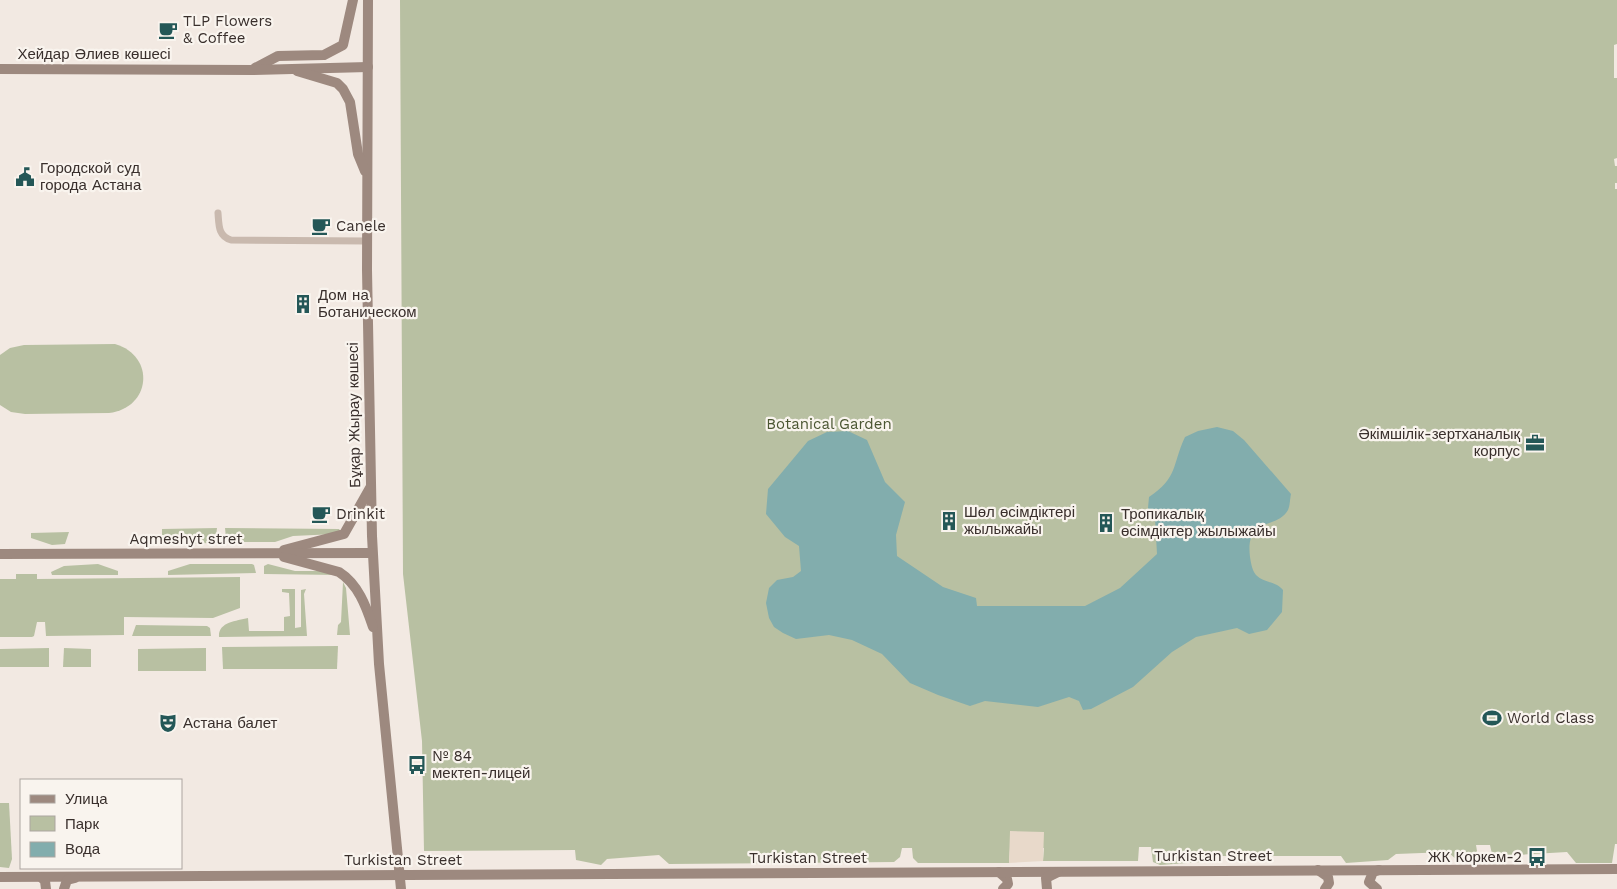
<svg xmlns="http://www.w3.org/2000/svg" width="1617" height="889" font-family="'Work Sans',sans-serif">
	<rect width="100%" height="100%" fill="#f2e9e2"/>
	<g fill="#b8c0a2">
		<path d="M400,0H1617V44L1614,45V78H1617V158L1614,159L1615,166H1617V183H1615V189H1617V844H1615L1612,863H1576L1567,852L1516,855L1504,859H1493L1490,845H1476L1477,851L1472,858L1457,860L1448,852L1396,854L1388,860L1346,863L1341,856H1209L1201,862L1160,865L1153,862L1151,847H1139L1138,861H1043L1044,848H1010L1009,863H918L913,858L912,848H902L900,857L894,862L669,864L659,855L607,859L601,865L576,860L575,850L424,851L422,741L403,574Z"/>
		<path d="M115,344C156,356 151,408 109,413L25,414L11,412L0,405V355L10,348L24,345Z"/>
		<path d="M217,528L216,536L211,543L181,544L171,536L162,535V529Z"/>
		<path d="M225,528L339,529L341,532L336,534L293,536L275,542H230L226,538Z"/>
		<path d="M69,532L65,544L52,545L31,538V533Z"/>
		<path d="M98,564L118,571V575H52L51,572L64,566Z"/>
		<path d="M190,564H252L254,565L256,573L168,575V571Z"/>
		<path d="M268,564L295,571H324L338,575L264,574V566Z"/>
		<path d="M16,574H37V579L240,577V608L213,618L124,617V635L46,636L45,622H37L34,636L32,637H0V579H16Z"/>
		<path d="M343,582L346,588L350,635H337L338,625L341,622Z"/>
		<path d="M282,589H295V628L301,627V590L306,589L304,594L307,636L219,637C218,622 236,621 248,618L249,631H284V617L290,616L289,593L282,592Z"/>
		<path d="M136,625L207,626L210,628L211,636H132Z"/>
		<path d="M338,646L337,669H223L222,647Z"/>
		<path d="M49,648V667H0V649Z"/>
		<path d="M64,648L91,649V667H63Z"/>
		<path d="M206,648V671H138V649Z"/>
		<path d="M0,803H9L12,859L9,868L0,867Z"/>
	</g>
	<path fill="#e8d9ca" d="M1010,831L1044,832L1043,861L1009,863Z"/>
	<path fill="#82adad" d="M1217,427L1233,431L1244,440L1291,494C1290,498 1290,506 1288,510C1277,530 1245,516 1250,557C1251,563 1252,570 1256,575C1264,583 1276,581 1283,590L1282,612L1267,630L1249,634L1237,628L1196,637L1172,652L1133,687L1091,709L1083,710L1079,701L1069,697L1038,707L985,701L970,706L938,695L910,683L882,654L852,640L829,635L796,639L783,633L774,627L769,618L766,603L769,588L777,580L793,577L801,571L799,546L785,537L766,514L768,489L808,441L827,432L848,431L867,440L885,482L905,502L896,535L897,556L943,587L976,598L977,606H1085L1120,588L1157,554L1155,518L1148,508L1149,497C1178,478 1172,465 1185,437L1198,431Z"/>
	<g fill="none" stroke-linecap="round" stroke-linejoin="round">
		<path stroke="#c9b9ae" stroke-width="7" d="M218,213C219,225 218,236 231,240L367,241"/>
		<g stroke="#9d897f" stroke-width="10">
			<path d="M368,0L367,270L372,536L379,664L401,889"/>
			<path d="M255,68L278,56L324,55L343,45L353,0"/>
			<path d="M0,69L252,70L368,67"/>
			<path d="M297,71L337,83L343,89L350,102L358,154L365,171"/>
			<path d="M284,550L344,534L370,488"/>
			<path d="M0,554L372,553"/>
			<path d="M284,557L339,572C358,584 366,606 373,627"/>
			<path d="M1318,870L1328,877L1329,883L1325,889"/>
			<path d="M999,872L1007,879L1008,884L1003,889"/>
			<path d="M0,877L1617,869"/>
			<path d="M41,877L45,881L46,889"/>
			<path d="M64,889L67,880L75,878"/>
			<path d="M1047,889L1046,878L1058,872"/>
			<path d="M1377,889L1369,882L1373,872L1379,870"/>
		</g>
	</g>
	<defs>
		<g id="cafe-bare" transform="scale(1.5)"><path d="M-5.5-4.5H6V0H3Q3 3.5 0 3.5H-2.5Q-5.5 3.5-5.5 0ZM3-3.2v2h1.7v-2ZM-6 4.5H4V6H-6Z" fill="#245757" stroke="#f9f4ee" stroke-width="2.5" paint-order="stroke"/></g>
		<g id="civic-bare" transform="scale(1.5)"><path d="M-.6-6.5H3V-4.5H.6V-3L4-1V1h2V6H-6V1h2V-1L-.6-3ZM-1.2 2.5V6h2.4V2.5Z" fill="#245757" stroke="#f9f4ee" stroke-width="2.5" paint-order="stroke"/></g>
		<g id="building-bare" transform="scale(1.5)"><path d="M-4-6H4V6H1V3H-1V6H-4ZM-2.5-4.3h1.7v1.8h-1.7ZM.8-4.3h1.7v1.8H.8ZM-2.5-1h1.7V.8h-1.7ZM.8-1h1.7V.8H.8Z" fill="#245757" stroke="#f9f4ee" stroke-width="2.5" paint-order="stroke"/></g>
		<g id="office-bare" transform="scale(1.5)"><path d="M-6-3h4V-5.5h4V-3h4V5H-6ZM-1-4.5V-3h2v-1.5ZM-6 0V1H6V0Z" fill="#245757" stroke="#f9f4ee" stroke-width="2.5" paint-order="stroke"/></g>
		<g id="stadium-bare" transform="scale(1.5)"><path d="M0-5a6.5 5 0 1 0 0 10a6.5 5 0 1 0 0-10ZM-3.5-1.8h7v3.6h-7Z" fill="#245757" stroke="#f9f4ee" stroke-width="2.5" paint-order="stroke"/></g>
		<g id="theatre-bare" transform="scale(1.5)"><path d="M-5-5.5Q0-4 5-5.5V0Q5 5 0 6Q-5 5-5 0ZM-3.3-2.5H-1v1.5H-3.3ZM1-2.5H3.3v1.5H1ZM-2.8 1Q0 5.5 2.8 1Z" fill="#245757" stroke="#f9f4ee" stroke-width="2.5" paint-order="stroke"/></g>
		<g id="bus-bare" transform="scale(1.5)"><path d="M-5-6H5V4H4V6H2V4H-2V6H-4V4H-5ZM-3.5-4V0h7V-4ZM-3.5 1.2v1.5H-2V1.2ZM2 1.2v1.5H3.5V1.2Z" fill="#245757" stroke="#f9f4ee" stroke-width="2.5" paint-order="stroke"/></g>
	</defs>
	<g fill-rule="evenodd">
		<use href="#cafe-bare" x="168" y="30"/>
		<use href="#civic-bare" x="25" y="177"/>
		<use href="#cafe-bare" x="321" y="226"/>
		<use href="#building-bare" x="303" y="304"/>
		<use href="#office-bare" x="1535" y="443"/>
		<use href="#cafe-bare" x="321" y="514"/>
		<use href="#building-bare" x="949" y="521"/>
		<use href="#building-bare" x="1106" y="523"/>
		<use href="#stadium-bare" x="1492" y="718"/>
		<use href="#theatre-bare" x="168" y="723"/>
		<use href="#bus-bare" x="417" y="765"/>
		<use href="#bus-bare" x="1537" y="857"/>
	</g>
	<g text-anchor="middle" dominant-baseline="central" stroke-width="4.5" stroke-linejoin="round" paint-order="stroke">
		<g font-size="15" fill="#392f2c" stroke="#f9f4ee" text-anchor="start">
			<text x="183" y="21">TLP Flowers<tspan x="183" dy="17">&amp; Coffee</tspan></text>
			<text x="40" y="168">Городской суд<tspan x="40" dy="17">города Астана</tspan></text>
			<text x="336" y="226">Canele</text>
			<text x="318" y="295">Дом на<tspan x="318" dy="17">Ботаническом</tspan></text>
			<text x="1520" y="434" text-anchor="end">Әкімшілік-зертханалық<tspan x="1520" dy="17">корпус</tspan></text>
			<text x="964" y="512">Шөл өсімдіктері<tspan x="964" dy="17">жылыжайы</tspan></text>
			<text x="336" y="514">Drinkit</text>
			<text x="1121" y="514">Тропикалық<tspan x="1121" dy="17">өсімдіктер жылыжайы</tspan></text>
			<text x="1507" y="718">World Class</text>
			<text x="183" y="723">Астана балет</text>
			<text x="432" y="756">№ 84<tspan x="432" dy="17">мектеп-лицей</tspan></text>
			<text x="1522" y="857" text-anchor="end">ЖК Коркем-2</text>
		</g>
		<g font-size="15" fill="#392f2c" stroke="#f9f4ee">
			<text x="94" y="54">Хейдар Әлиев көшесі</text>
			<text transform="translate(354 415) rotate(-91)">Бұқар Жырау көшесі</text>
			<text x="186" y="539">Aqmeshyt stret</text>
			<text x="1213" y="856">Turkistan Street</text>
			<text x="808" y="858">Turkistan Street</text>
			<text x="403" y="860">Turkistan Street</text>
		</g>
		<g font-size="15" fill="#4a5531" stroke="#f9f4ee">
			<text x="829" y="424">Botanical Garden</text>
		</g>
	</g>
	<rect x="20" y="779" width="162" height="90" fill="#f9f4ee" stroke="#aca5a0"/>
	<rect x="30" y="795" width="25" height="8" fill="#9d897f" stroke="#aca5a0"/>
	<text x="65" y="804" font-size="15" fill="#392f2c">Улица</text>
	<rect x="30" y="816" width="25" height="15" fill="#b8c0a2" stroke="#aca5a0"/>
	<text x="65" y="829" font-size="15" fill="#392f2c">Парк</text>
	<rect x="30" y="842" width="25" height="15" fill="#82adad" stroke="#aca5a0"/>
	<text x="65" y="854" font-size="15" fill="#392f2c">Вода</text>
</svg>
